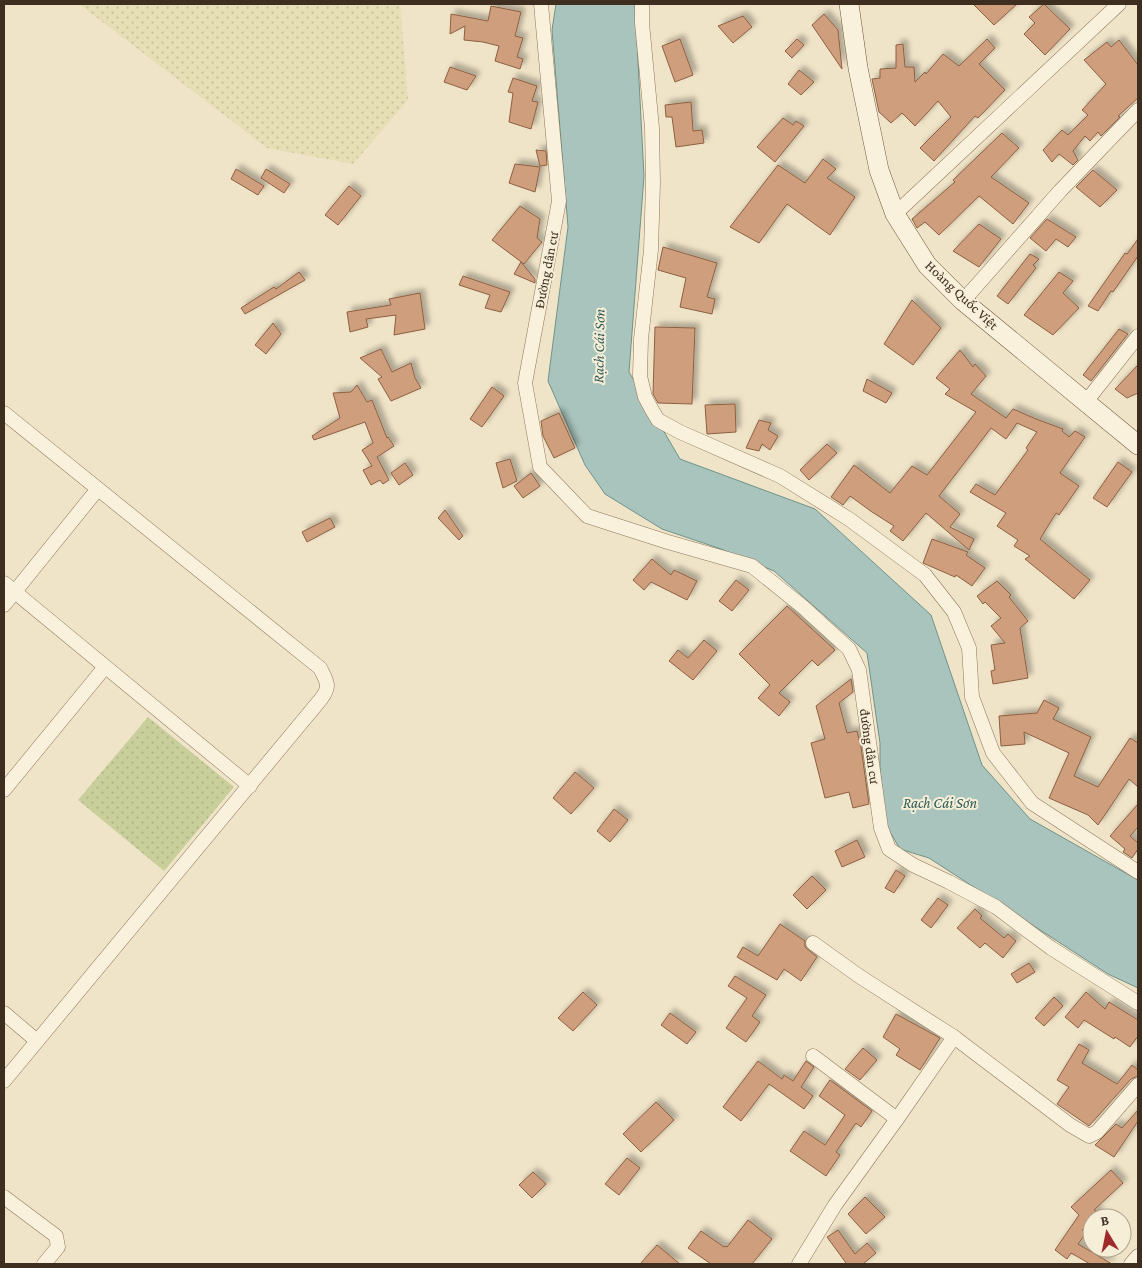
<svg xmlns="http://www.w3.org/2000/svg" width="1142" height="1268" font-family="'Crimson Pro',serif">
	<defs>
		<pattern id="farmland-dots" width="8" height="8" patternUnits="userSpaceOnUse" patternTransform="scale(1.25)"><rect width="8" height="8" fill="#e6deb5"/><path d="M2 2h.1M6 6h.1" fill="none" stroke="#c6bf9b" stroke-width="1.8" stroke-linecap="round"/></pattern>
		<pattern id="park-dots" width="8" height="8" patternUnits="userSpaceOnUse" patternTransform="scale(1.25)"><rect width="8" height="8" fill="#c9cf9b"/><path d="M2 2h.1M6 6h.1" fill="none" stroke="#aeb285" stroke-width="1.8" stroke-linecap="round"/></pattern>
		<filter id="shadow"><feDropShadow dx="4.5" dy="-4.5" stdDeviation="2.5" flood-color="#0004"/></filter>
	</defs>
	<rect width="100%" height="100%" fill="#f0e4c8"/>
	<path fill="url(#farmland-dots)" d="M79,4H400L408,100L353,164L267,148Z"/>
	<path fill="url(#park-dots)" d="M148,717L234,787L164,871L78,800Z"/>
	<path fill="#a9c4bc" stroke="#6f938a" d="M556,4H635L644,176L629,372L680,459L815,509L931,615L982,765L1030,819L1138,880V988L1108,974L929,858L900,849L886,825L880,769V743L867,653L774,571L721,549L662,529L605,494L585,465L548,381L568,227L552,30Z"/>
	<g fill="#cf9f7d" stroke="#8d5f41" filter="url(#shadow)">
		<path d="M973,4H1017L994,25Z"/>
		<path d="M1044,4L1070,29L1045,55L1024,34L1035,23L1029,17Z"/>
		<path d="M491,6L521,12L515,36L523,38L517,57L523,59L520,69L495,61L499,46L483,42L464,40L465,26L450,34L451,14L488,21Z"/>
		<path d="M824,14L838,30L842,69L812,25Z"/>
		<path d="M743,16L752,27L733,43L718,26Z"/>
		<path d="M680,39L693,75L675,82L662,46Z"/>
		<path d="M797,39L804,45L792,58L785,51Z"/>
		<path d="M987,39L995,48L979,64L1005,90L978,118L975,116L934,161L920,148L951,117L938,101L915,126L902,113L891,123L879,112L872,79L880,78V69L896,68V45L903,44L905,67H914L915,82L925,72L926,74L943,54L959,66Z"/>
		<path d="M1119,40L1138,65V98L1118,116L1120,117L1101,136L1098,132L1090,141L1085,136L1073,151L1078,160L1073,165L1059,154L1052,162L1043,150L1062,130L1068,135L1088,115L1082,110L1106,84L1084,60L1107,42L1111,47Z"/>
		<path d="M450,67L476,76L467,90L444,82Z"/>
		<path d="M799,70L814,82L801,95L788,84Z"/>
		<path d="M513,78L537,86L532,101L538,102L531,129L509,122L513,93L508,92Z"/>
		<path d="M691,102L693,131L702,130L704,143L676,147L672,117H666L665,105Z"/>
		<path d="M783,118L793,125L796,121L804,126L775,162L757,147Z"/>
		<path d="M1002,133L1019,148L991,177L1029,203L1013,224L979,196L939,235L925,222L917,228L912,219L955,182L953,180Z"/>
		<path d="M536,150L546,151L547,165L540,166Z"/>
		<path d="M823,159L836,169L827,178L855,197L830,235L787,204L759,243L730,227L778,165L805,183Z"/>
		<path d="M515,164L540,167L535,192L509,183Z"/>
		<path d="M236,169L264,186L258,195L231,179Z"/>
		<path d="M266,169L290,184L284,193L261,178Z"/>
		<path d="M1093,170L1117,190L1100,207L1076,187Z"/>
		<path d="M349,186L361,196L338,225L325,215Z"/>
		<path d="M520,206L540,219L537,238L542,242L524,264L492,240Z"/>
		<path d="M1047,219L1076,237L1068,247L1056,239L1046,251L1030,238Z"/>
		<path d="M979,224L1001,239L979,267L953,251Z"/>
		<path d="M1138,239V256L1113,292L1111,291L1098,311L1088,306L1125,253L1127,254Z"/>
		<path d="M663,247L717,263L707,297L715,299L712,314L680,307L686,278L658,270Z"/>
		<path d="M1030,254L1039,259L1033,265L1036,268L1008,304L997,296Z"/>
		<path d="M521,262L535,279V283L514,274Z"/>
		<path d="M299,272L305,280L245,314L241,308L274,287L276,289Z"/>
		<path d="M1059,272L1073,281L1063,293L1079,308L1053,335L1024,315Z"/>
		<path d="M463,276L510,292L501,312L485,308L490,295L459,285Z"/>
		<path d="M420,293L425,329L394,335L396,315L366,319L368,327L350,332L347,312L391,305L389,299Z"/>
		<path d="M912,300L941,328L913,365L884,344Z"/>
		<path d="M273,323L281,334L266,354L255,345Z"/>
		<path d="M655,327L695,328L692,404L658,403L653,394Z"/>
		<path d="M1119,329L1128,334L1091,381L1083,375Z"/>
		<path d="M381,349L392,372L411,363L415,378L421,388L391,401L378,379L382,377L360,358Z"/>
		<path d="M960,350L973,367L975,364L986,376L971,394L1006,418L1013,409L1036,419L1063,429L1062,431L1069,437L1075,431L1085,437L1060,473L1079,486L1059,515L1056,513L1040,539L1090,580L1074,599L1025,559L1030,556L1014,546L1018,540L997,526L1006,513L970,492L976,484L995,495L1028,450L1026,448L1037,432L1017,423L1006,439L991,428L939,496L960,514L950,527L974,539L969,550L926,513L903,541L890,531L894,526L872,512L850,496L843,505L831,497L854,465L890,493L912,466L927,475L976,412L945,394L950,389L936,378Z"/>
		<path d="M1138,365V393L1127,398L1115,389Z"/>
		<path d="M867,379L892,393L886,403L863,391Z"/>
		<path d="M357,385L367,402L372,400L387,438L388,437L394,446L377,457L389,480L383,484L380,480L371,485L363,470L372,466L362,450L373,443L365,422L314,440L312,436L340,418L333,393L351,392Z"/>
		<path d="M492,387L504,396L482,427L470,419Z"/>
		<path d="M735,404L736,432L707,434L705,405Z"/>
		<path d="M559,413L575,448L554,458L543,436L541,421Z"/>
		<path d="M759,420L771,423L768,430L778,436L770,450L762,444L759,451L746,448Z"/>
		<path d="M827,444L837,453L809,480L800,470Z"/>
		<path d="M510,459L517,481L503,488L496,463Z"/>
		<path d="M1118,462L1132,472L1107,507L1093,498Z"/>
		<path d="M405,463L413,475L399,485L391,473Z"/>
		<path d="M531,473L540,486L523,498L514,486Z"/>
		<path d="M445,510L463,536L459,540L438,518Z"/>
		<path d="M330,518L335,527L307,542L302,532Z"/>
		<path d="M932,539L968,552L966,555L985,568L972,586L956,575L955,577L923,563Z"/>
		<path d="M652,559L671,575L674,570L697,581L687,600L651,582L644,590L633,580Z"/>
		<path d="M736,580L749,590L732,611L719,601Z"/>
		<path d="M997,581L1011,595L1009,597L1028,621L1020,628L1028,678L993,684L991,671L995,670L991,645L1005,643L991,626L1001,618L985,602L983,604L977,596Z"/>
		<path d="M787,606L835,650L818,666L812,660L779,693L790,702L779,716L758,698L770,685L739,654Z"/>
		<path d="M704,640L717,651L693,680L669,661L678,650L688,658Z"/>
		<path d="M851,679L853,692L839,703L847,733L857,731L861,747L869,804L853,808L849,792L825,798L811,743L825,739L816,706Z"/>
		<path d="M1044,700L1059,708L1053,719L1091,737L1074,776L1098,787L1130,738L1138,743V787L1129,779L1098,825L1088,815L1049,798L1069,753L1024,732L1025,744L1001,746L999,716L1037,713Z"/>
		<path d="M575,772L594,788L571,814L553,798Z"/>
		<path d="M1138,804V827L1130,836L1138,843V849L1132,858L1123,852L1125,849L1110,836Z"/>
		<path d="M614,809L628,820L610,842L597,831Z"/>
		<path d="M857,840L865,857L842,867L835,851Z"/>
		<path d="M896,870L905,876L894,893L885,888Z"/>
		<path d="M812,876L826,890L807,909L793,895Z"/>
		<path d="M938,898L948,905L931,928L921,920Z"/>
		<path d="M975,909L982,916L980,918L1004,938L1008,934L1016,941L1003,958L985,943L980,948L957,928Z"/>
		<path d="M780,924L805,941V947L817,957L801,981L784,969L777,980L737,957L743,947L758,956Z"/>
		<path d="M1029,963L1035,972L1017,983L1011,974Z"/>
		<path d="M735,976L766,995L752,1016L760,1022L746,1042L726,1028L747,998L728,986Z"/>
		<path d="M583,992L597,1005L573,1031L558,1018Z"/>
		<path d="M1086,992L1105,1009L1109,1002L1138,1020V1036L1130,1047L1115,1037L1114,1039L1084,1020L1078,1028L1065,1017Z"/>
		<path d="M1054,997L1063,1006L1044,1026L1035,1018Z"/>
		<path d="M670,1013L696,1032L687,1044L661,1025Z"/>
		<path d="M896,1014L940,1038L920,1070L896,1055L900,1049L883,1037Z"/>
		<path d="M1079,1044L1089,1050L1082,1063L1117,1084L1132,1065L1138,1070V1076L1131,1079L1089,1126L1057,1104L1069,1087L1057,1080Z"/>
		<path d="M863,1048L877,1060L860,1080L845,1069Z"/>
		<path d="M758,1061L782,1079L784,1075L793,1081L806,1061L814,1067L801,1087L813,1096L804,1109L769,1084L741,1121L723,1107Z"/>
		<path d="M830,1080L872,1111L861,1127L856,1123L836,1152L840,1155L826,1176L790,1151L804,1131L825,1145L845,1115L819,1096Z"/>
		<path d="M656,1102L674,1120L641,1152L623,1134Z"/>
		<path d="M1138,1110V1121L1114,1157L1095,1145L1116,1124L1122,1128Z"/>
		<path d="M627,1158L640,1168L619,1195L605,1184Z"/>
		<path d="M1111,1170L1123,1183L1094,1210L1100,1213L1095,1218H1092V1221L1082,1230L1086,1233L1078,1244L1112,1264H1090L1071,1253L1067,1259L1055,1250L1079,1215L1071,1207Z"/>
		<path d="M533,1172L546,1184L532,1198L519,1185Z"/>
		<path d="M865,1197L885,1217L866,1234L848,1214Z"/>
		<path d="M748,1220L772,1239L752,1264H711L688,1248L701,1231L724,1247L726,1246L727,1247Z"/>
		<path d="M838,1230L855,1254L867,1243L876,1253L863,1264H844L846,1263L827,1237Z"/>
		<path d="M657,1245L680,1264H640Z"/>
	</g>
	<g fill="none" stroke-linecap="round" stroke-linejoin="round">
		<g stroke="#8d765c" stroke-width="15">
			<g id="street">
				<path d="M541,4L559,201L525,383L540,467L587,516L668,542L752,566L803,607L849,649L859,670L881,828L889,849L913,865L949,882L996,907L1051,948L1138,1003"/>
				<path d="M642,4V23L652,128L653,183L651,250L641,339L640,376L645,397L652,410L658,420L680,432L780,476L849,519L925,575L954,612L969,648L972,697L993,753L1032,803L1138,872"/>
				<path d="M895,214L1119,4"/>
				<path d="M963,301L1060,191L1138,110"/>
				<path d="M1085,403L1138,336"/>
				<path d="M4,413L320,668C327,682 331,686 321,699L4,1081"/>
				<path d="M4,583L250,786"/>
				<path d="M4,605L97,490"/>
				<path d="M4,790L105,667"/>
				<path d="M813,943L859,976L954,1037"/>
				<path d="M4,1013L37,1041"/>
				<path d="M813,1056L897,1119"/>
				<path d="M4,1197L56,1236L58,1247L44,1264"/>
				<path d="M799,1264L835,1205L897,1119L954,1037L1070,1125L1089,1136L1097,1132L1138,1085"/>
				<path d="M1131,1264L1138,1256"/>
			</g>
		</g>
		<g stroke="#6f573f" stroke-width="20">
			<path id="secondary" d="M849,4L858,68L879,170L895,214L927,265L963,301L1138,445"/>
		</g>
		<use href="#street" stroke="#faf1dc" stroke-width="14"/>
		<use href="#secondary" stroke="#faf1dc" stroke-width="19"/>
	</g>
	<g text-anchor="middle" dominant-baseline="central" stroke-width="4" stroke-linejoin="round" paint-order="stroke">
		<g font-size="14" fill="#3d2e20" stroke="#f7eed8">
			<text transform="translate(546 270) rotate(-79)">Đường dân cư</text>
			<text transform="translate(962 295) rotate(43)">Hoàng Quốc Việt</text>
			<text transform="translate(870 746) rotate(82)">đường dân cư</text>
		</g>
		<g font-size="15" font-style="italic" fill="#2f5d5a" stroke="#f7eed8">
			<text transform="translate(599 346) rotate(-89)">Rạch Cái Sơn</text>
			<text x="940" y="803">Rạch Cái Sơn</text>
		</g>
	</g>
	<rect width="1142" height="1268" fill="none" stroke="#3d2e20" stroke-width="10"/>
	<g transform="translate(1107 1233) rotate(350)"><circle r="24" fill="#f7eed8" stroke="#ada18e"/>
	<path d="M0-4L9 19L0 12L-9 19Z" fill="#9e2a2b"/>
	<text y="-8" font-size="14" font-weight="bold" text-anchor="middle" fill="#3d2e20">B</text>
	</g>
</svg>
